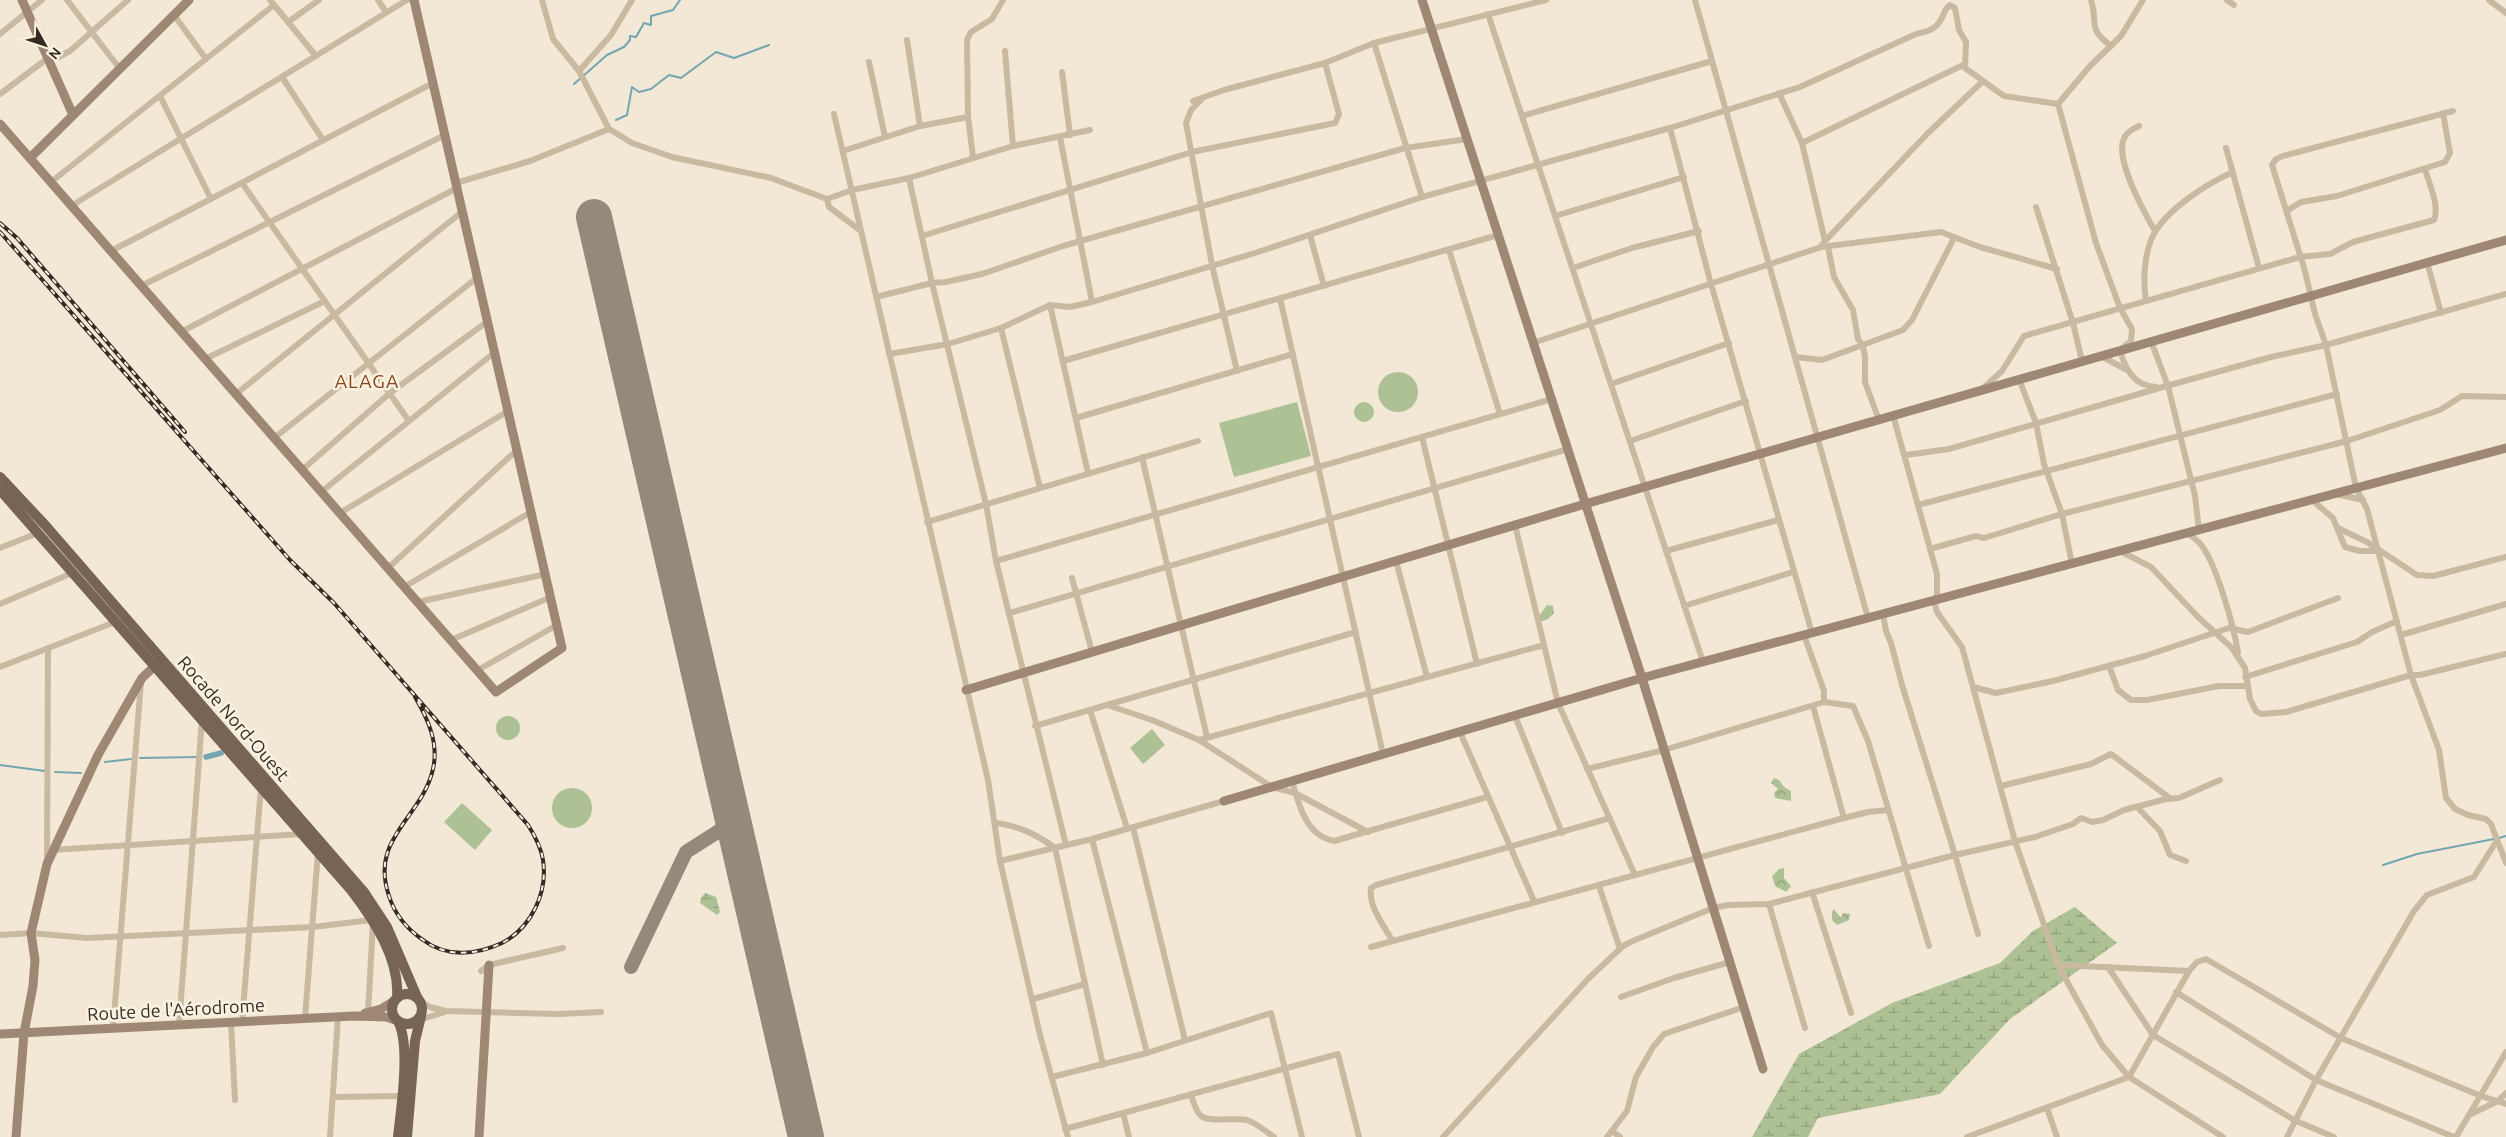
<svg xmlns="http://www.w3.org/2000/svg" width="2506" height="1137" font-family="Ubuntu,sans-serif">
	<defs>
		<pattern id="forest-crowns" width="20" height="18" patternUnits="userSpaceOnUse" patternTransform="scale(1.25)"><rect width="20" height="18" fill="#adc195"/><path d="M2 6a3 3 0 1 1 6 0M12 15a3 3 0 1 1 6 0" fill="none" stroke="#8e9d79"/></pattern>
		<pattern id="wetland-marsh" width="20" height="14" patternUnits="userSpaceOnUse" patternTransform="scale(1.25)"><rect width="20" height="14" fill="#adc195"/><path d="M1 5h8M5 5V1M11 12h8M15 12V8" fill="none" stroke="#8e9d79"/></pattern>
	</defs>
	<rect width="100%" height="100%" fill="#f2e8d5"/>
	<g fill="url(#forest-crowns)">
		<path d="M1547,605L1553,606L1554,613L1548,619L1540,622L1539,616Z"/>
		<path d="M1774,778L1779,780L1784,787L1791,791V801L1775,798L1774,793L1778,789L1771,783Z"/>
		<path d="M1784,868V878L1791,886L1786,892C1773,884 1777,891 1772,876L1779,869Z"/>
		<path d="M1834,909L1841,918L1843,913L1850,914L1849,920L1837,925L1832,920V912Z"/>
	</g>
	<g fill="url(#wetland-marsh)">
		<path d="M705,893L716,897L720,912L717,915L700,903L701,898Z"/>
		<path d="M2075,907L2117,943L2010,1019L1940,1094L1818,1118L1808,1137H1752L1799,1054L1892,1003L2000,963L2033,931Z"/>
	</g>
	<g fill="#adc195">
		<circle cx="1398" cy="392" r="20"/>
		<path d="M1297,402L1311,456L1234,477L1219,423Z"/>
		<circle cx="1364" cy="412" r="10"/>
		<circle cx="508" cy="728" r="12"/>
		<path d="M1152,729L1165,745L1143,764L1130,748Z"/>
		<circle cx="572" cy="808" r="20"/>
		<path d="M462,803L492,830L475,850L444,822Z"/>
	</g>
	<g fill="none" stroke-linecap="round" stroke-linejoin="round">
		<g stroke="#73a6b0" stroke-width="2">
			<path d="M574,84L607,55L624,47L630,40V36L636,37L644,23L651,25V16L673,10L680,0"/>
			<path d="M616,120L627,115L632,87L639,92L651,89L669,75L681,78L716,52L734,58L769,45"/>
			<path d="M140,758L197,757"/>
			<path d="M105,762L131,759"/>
			<path d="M0,765L45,771"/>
			<path d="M55,772L81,773"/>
			<path d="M2499,838L2506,836"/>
			<path d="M2383,865L2417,854L2494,839"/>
		</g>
		<path stroke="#73a6b0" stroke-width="5.5" d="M206,757L221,753"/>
		<path stroke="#938a7c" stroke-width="14" d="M631,967L686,852L733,822"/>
		<path stroke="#938a7c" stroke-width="36" d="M594,217L806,1137"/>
		<g stroke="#cab9a1" stroke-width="6">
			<path d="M67,0L120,69"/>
			<path d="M270,0L316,56"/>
			<path d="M378,0L386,12"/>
			<path d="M542,0L553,39L579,71L609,129L632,143L672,157L771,178L827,199L829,207L861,231"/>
			<path d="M1695,0L1868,618"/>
			<path d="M2091,0C2099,25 2086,27 2111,46"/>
			<path d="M2143,0L2121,36L2090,66L2058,104L2096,243L2120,308L2132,329L2131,341L2120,350C2125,369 2134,386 2156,387"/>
			<path d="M2227,0L2234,5"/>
			<path d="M2489,0L2506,13"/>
			<path d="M1488,14L1703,662"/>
			<path d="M174,15L206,59"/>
			<path d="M288,22L319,0"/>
			<path d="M0,34L42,0"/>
			<path d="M907,40L920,126"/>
			<path d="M1374,43L1422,197"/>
			<path d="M1005,51L1013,146"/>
			<path d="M869,62L885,137"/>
			<path d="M579,71L611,35L632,0"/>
			<path d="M1062,72L1070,135"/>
			<path d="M282,77L323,140"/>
			<path d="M0,94L48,58L59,57L70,51L128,0"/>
			<path d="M160,96L211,199"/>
			<path d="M1201,100L1191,110L1186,123L1212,265L1237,371"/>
			<path d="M1193,101L1224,90L1325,63L1374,43L1546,0"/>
			<path d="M2453,111L2283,156L2276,159L2272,165L2305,271L2315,314L2326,345L2356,488L2367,509L2411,675L2439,750L2446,798L2455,809L2468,815L2486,819L2491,824L2506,863"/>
			<path d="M834,114L988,780L1000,861L1040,1035L1068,1137"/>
			<path d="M1522,116L1712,61"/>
			<path d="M2139,126C2132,129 2125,133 2123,141C2117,163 2144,212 2155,231"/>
			<path d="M1670,128L1711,284L1812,633"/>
			<path d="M1060,137L1092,302"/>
			<path d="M1802,143L1963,65"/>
			<path d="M2226,148L2259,268"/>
			<path d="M843,151L920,126L968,117"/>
			<path d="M973,157L968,117L967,40L971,32L992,19L1003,0"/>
			<path d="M909,178L932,283L986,504L996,561L1066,845"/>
			<path d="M51,182L274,5"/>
			<path d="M242,183L409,421"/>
			<path d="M456,183L530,161L609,129"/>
			<path d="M827,199L852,190L909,178L1013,146L1090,130"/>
			<path d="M71,206L407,0"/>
			<path d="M2036,207L2073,323L2082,361"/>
			<path d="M2287,211L2301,202L2337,196L2445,162L2450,153L2443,113"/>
			<path d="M1555,216L1684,177"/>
			<path d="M1310,235L1324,286"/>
			<path d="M922,236L1192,152L1335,123L1339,114L1325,63"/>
			<path d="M1825,241L1928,133L1982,82"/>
			<path d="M1821,247L1941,232L1980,247L2057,269"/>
			<path d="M1828,247L1834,277L1853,310L1858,339L1863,346L1865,357V382L1879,420"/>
			<path d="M1449,250L1500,414"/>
			<path d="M111,251L433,83"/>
			<path d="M2427,262L2441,313"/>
			<path d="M1573,268L1632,248L1699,231"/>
			<path d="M141,286L445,135"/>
			<path d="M876,297L932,283L946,282L982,274L1063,246L1405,148L1467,139"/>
			<path d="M1280,298L1383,754"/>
			<path d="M2146,301C2143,282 2144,258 2151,240C2162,212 2206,184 2233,172"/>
			<path d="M1050,305L1088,473"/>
			<path d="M1001,328L1040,488"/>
			<path d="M181,332L457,188"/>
			<path d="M2151,341L2168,386L2195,496L2199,530"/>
			<path d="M1533,343L1821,247L1825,241L1802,143L1779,93"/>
			<path d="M889,354L948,344L1001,328L1050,305L1070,307L1092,302L1255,253L1422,197L1670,128L1800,87L1916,34C1925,32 1935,30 1940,21C1945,15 1943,10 1950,5L1955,8L1959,30L1966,42L1965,68L2004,96L2058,104"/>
			<path d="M2101,356L2125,369"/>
			<path d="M1796,357L1822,360L1903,330L1912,320L1954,238"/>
			<path d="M205,359L325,301"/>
			<path d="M1063,361L1498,235"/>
			<path d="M2019,379L2036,423L2044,464L2062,514L2072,564"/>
			<path d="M1611,384L1729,343"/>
			<path d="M1981,390L2002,371L2024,336L2300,257L2330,254L2353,242L2434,220C2440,206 2429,184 2425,169"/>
			<path d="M236,394L463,211"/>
			<path d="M1893,415L1937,574V595L1934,601L1937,612L1962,647L2015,841L2058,965L2102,1045L2129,1077L2223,1137"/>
			<path d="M1076,418L1293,354"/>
			<path d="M1422,437L1477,664"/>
			<path d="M274,438L478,277"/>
			<path d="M1630,441L1746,401"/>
			<path d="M1906,455L1949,449L2163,387L2271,357L2326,345L2506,294"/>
			<path d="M1142,457L1207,737"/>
			<path d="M302,470L390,393L488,321"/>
			<path d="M321,492L495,352"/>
			<path d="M2336,494L2363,500"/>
			<path d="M2312,500L2333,518L2345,547L2360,551H2378"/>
			<path d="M1918,505L2337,394"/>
			<path d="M340,513L508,411"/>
			<path d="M927,522L1198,441"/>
			<path d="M1515,525L1558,703L1635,875"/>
			<path d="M2338,528L2367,542L2417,575L2433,576L2506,557"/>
			<path d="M2187,533C2193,537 2198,540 2202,546C2217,566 2234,627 2238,653"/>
			<path d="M0,548L38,533"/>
			<path d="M1930,549L1976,536L1984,538L2062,514L2347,441L2440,410L2462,396L2506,397"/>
			<path d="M1666,551L1778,520"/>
			<path d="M2120,551L2151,567L2198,617L2232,648L2245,668L2250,699L2256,711L2261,714L2286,712L2411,675H2420L2506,654"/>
			<path d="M996,561L1552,399"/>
			<path d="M1396,561L1427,677"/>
			<path d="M388,568L517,450"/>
			<path d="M1072,578L1092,652"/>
			<path d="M404,587L531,512"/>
			<path d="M418,602L546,574"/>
			<path d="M0,604L72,573"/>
			<path d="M1684,606L1793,572"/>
			<path d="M1010,613L1568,449"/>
			<path d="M1883,614L1886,631L1891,643L1902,685L1955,855L1978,934"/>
			<path d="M1804,635L1824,691V702"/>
			<path d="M2401,635L2506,604"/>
			<path d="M451,640L551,597"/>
			<path d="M2109,666L2118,690L2131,700H2147L2219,686H2247"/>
			<path d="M0,667L115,622"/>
			<path d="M478,670L557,625"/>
			<path d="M2245,677L2357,642L2372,632L2397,621"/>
			<path d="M1973,687L1996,693L2053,681L2145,656L2229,628L2248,632L2338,598"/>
			<path d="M1107,705L1152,720L1199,740L1272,787L1295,793L1368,832"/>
			<path d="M1813,706L1844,818"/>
			<path d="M1090,710L1127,828"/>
			<path d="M1515,716L1562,833"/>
			<path d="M1035,726L1356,632"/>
			<path d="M1460,732L1534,901"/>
			<path d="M1199,740L1544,645"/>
			<path d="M1587,769L1664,750L1824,702L1853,706L1868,741L1929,946"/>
			<path d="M1292,781C1299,805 1306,836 1334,841L1487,797"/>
			<path d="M2001,786L2091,764L2111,754L2171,799"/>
			<path d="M2138,808L2160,831L2170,855L2186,861"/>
			<path d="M996,823C1019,826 1036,834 1055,848L1103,1065"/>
			<path d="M1133,827L1185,1040"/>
			<path d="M1092,839L1147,1053"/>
			<path d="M52,850L302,834"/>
			<path d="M1000,861L1092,839L1224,801"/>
			<path d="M47,862L48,648"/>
			<path d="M1599,886L1620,949"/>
			<path d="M1812,892L1851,1013"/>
			<path d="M1769,904L1805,1028"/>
			<path d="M0,935L31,933L87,938L313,927L371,920"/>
			<path d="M1392,940C1384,926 1368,906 1371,888L1376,885L1610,818"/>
			<path d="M1371,947L1844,818L1868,812L1888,810"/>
			<path d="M2058,965L2189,971"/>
			<path d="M2108,967L2153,1035L2296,1121L2334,1137"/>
			<path d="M481,971L489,965L563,948"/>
			<path d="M2176,992L2316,1080L2454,1137"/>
			<path d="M1621,997L1674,978L1730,962"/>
			<path d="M1033,999L1085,984"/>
			<path d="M420,1001L430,1007L446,1011L558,1014L601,1012"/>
			<path d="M368,1013L373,922"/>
			<path d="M305,1018L318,852"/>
			<path d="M419,1020L445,1012"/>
			<path d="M231,1022L235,1100"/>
			<path d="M242,1022L261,787"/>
			<path d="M179,1025L202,720"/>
			<path d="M113,1028L141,682"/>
			<path d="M1052,1077L1147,1053L1271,1013L1302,1137"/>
			<path d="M1191,1095C1193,1101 1196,1112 1201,1116C1209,1123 1236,1117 1247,1120C1258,1124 1265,1131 1274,1137"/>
			<path d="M333,1097L402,1096"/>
			<path d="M2047,1108L2057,1137"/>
			<path d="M1123,1113L1129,1137"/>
			<path d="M2469,1115L2498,1101L2506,1093"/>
			<path d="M1065,1129L1338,1054L1359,1137"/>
			<path d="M1612,1131L1620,1137"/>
			<path d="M330,1137L338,1017"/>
			<path d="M1443,1137L1588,979L1623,946L1635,940L1713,908L1728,905L1769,904L1955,855L2035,837L2073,824L2081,818L2092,822L2103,820L2124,810L2166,799L2179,798L2220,780"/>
			<path d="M1607,1137L1627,1111L1636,1077L1653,1047L1664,1034L1744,1007"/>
			<path d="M1967,1137L2129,1077L2189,971L2197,962L2206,959L2341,1038L2481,1096L2506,1104"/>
			<path d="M2287,1137L2316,1080L2414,911L2427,895L2474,877L2496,842"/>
			<path d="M2456,1137L2506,1052"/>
		</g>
		<g stroke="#9e8873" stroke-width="9">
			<path d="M22,0L73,115"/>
			<path d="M1422,0L1642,678L1763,1069"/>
			<path d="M0,124L496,692L562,648L414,0"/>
			<path d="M30,158L189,0"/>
			<path d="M966,690L1585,504L2506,240"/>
			<path d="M1224,801L1642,678L2506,448"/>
			<path d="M365,1013L381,1009L394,1001"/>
			<path d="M0,1034L354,1016L386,1017L398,1021"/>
			<path d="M16,1137L24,1033L33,986L35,960L31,933L47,864L98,755L142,678L159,662"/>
			<path d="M479,1137L489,965"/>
		</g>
		<g stroke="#776454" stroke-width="10">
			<path d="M0,477L45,525L364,892L387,927L417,997"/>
			<path d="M0,490L351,890C374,920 400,959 397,998"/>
			<circle cx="407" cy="1009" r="15"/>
			<path d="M398,1021C411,1046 401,1108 398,1137"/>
			<path d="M407,1137L415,1041L421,1016"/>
		</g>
		<g stroke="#342b24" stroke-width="4">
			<g id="rail">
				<path d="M0,223L17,238L185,432"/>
				<path d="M0,232L290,560L334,603L528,825C535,836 541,847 543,860C548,893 531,928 502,943C476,955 447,958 423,940C407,929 395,915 389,896C369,838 422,818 433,769C439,743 428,719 415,697"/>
			</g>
		</g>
		<use href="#rail" stroke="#faf2e1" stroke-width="2" stroke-dasharray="5.5" stroke-linecap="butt"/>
	</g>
	<g text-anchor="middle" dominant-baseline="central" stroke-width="5" stroke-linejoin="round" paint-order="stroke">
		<g font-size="18" fill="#342b24" stroke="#faf2e1">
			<text transform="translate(234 718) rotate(49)">Rocade Nord-Ouest</text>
			<text transform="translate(176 1009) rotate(-3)">Route de l'Aérodrome</text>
		</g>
		<g font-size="19" letter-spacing="1" fill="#874219" stroke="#faf2e1">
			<text x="367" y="381">ALAGA</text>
		</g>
	</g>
	<g transform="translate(45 45) rotate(130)" stroke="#faf2e1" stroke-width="4" paint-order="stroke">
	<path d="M0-4L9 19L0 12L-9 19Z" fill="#342b24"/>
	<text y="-8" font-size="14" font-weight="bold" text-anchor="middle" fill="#342b24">N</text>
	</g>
</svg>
